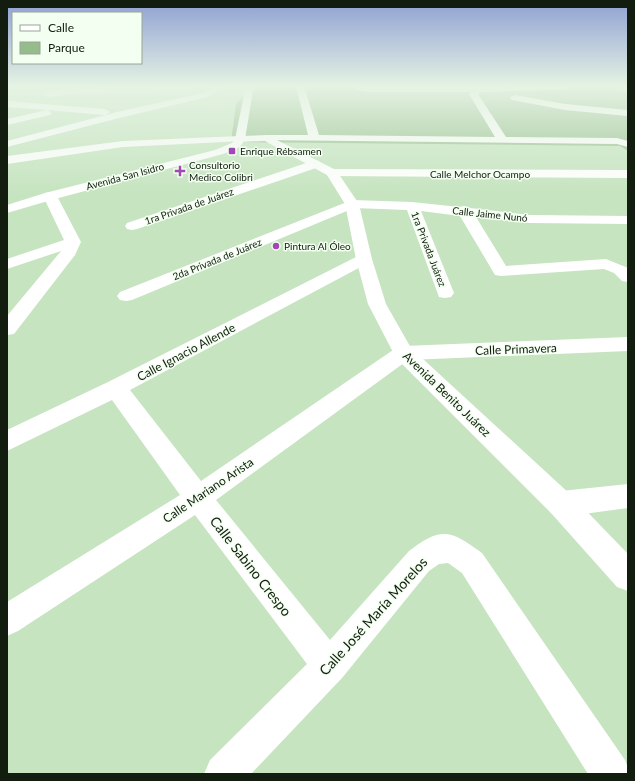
<svg xmlns="http://www.w3.org/2000/svg" width="635" height="781" font-family="Lato,sans-serif">
	<rect width="100%" height="100%" fill="#c6e4c0"/>
	<path fill="#95bd8c" d="M253,86H628V151L620,146L231,142L236,104Z"/>
	<g fill="none" stroke-linecap="round" stroke-linejoin="round">
		<g fill="#fff" fill-rule="evenodd">
			<path d="M189,86L192,87L193,89L192,91L70,94L48,97L44,94C53,84 168,87 189,86Z"/>
			<path d="M216,86H226L208,97L119,118L7,147V141L117,112L202,93Z"/>
			<path d="M296,86H304L319,135L495,137L469,94L471,92H371L357,90L351,86H573L569,89L481,92L478,94L506,137L617,138L628,141V147L617,144L263,140L262,138L267,135H308Z"/>
			<path d="M619,86H628V93Z"/>
			<path d="M515,95L565,104L628,110V116L565,110L512,100L510,98L512,96Z"/>
			<path d="M7,101L105,109L110,112L105,115L47,110L52,113L50,115L7,125V119L47,110L7,107Z"/>
			<path d="M240,136L245,139L244,141L123,147L7,164V156L123,141Z"/>
			<path d="M315,160L319,161L321,164L319,167L137,229L132,230L127,229L125,226L127,223Z"/>
			<path d="M332,169L628,170V178L328,176L326,173L328,170Z"/>
			<path d="M50,192L55,193L57,196L81,242L75,255L14,334L7,335V316L61,251L7,269V259L64,240L43,196L45,193Z"/>
			<path d="M352,200L412,202L459,207L464,206L470,208L530,215L628,216V224L530,223L476,217L506,266L606,259L628,268V282L622,281L614,273L604,269L501,276L495,275L460,216L421,211L454,293L451,297L445,298L439,297L407,210L354,208L132,300L126,301L120,300L117,296L120,292Z"/>
			<path d="M364,254L370,256L372,259L370,262L130,390L201,481L396,348L403,346L628,337V351L408,360L216,500L330,640L409,551C441,526 451,530 482,553L625,760L628,768V774H588L462,573L448,563L439,564L429,571L342,678L251,774H204L210,760L307,664L195,515L18,631L7,636V602L180,495L112,400L7,451V430L108,382L358,256Z"/>
			<path d="M628,484V508L561,517L551,513L547,504L551,495L561,491Z"/>
		</g>
		<path fill="#fff" fill-rule="evenodd" d="M267,135L336,170L338,173L359,204L372,259L386,304L411,348L571,495L628,554V591L617,587L551,513L396,358L368,304L356,259L345,204L327,175L265,141L240,142L235,139L240,136Z"/>
		<path fill="#fff" fill-rule="evenodd" d="M248,86H257L253,91L245,139L240,147L223,154L55,199L7,213V205L45,193L215,150L232,143L235,139L245,90Z"/>
	</g>
	<linearGradient id="sky" x2="0" y2="1"><stop stop-color="#8fa0d3"/><stop offset="0.44" stop-color="#e5f3e3"/><stop offset="1" stop-color="#e5f3e3" stop-opacity="0"/></linearGradient>
	<rect width="635" height="195" fill="url(#sky)"/>
	<g fill="#a048b4" stroke="#f3fff0" stroke-width="1.5">
		<rect x="228" y="147" width="8" height="8" rx="2"/>
		<path d="M178 165h4v4h4v4h-4v4h-4v-4h-4v-4h4z"/>
		<circle cx="276" cy="246" r="4"/>
	</g>
	<g text-anchor="middle" dominant-baseline="central" stroke-width="3" stroke-linejoin="round" paint-order="stroke">
		<g font-size="10" fill="#121d10" stroke="#f3fff0" text-anchor="start">
			<text x="240" y="151">Enrique Rébsamen</text>
			<text x="189" y="165">Consultorio<tspan x="189" dy="12">Medico Colibri</tspan></text>
			<text x="284" y="246">Pintura Al Óleo</text>
		</g>
		<g font-size="10" fill="#121d10" stroke="#f3fff0">
			<text x="480" y="174">Calle Melchor Ocampo</text>
			<text transform="translate(125 176) rotate(-15)">Avenida San Isidro</text>
			<text transform="translate(189 206) rotate(-19)">1ra Privada de Juárez</text>
			<text transform="translate(490 214) rotate(6)">Calle Jaime Nunó</text>
			<text transform="translate(429 249) rotate(69)">1ra Privada Juárez</text>
			<text transform="translate(217 259) rotate(-22)">2da Privada de Juárez</text>
		</g>
		<g font-size="12" fill="#121d10" stroke="#f3fff0">
			<text transform="translate(516 349) rotate(-2)">Calle Primavera</text>
			<text transform="translate(186 352) rotate(-28)">Calle Ignacio Allende</text>
			<text transform="translate(447 394) rotate(44)">Avenida Benito Juárez</text>
			<text transform="translate(208 490) rotate(-34)">Calle Mariano Arista</text>
		</g>
		<g font-size="14" fill="#121d10" stroke="#f3fff0">
			<text transform="translate(251 566) rotate(52)">Calle Sabino Crespo</text>
			<text transform="translate(373 616) rotate(-48)">Calle José María Morelos</text>
		</g>
	</g>
	<rect width="635" height="781" fill="none" stroke="#121d10" stroke-width="16"/>
	<rect x="12" y="12" width="130" height="52" fill="#f3fff0" stroke="#99a596"/>
	<rect x="20" y="25" width="20" height="6" fill="#ffffff" stroke="#99a596"/>
	<text x="48" y="32" font-size="12" fill="#121d10">Calle</text>
	<rect x="20" y="42" width="20" height="12" fill="#95bd8c" stroke="#99a596"/>
	<text x="48" y="52" font-size="12" fill="#121d10">Parque</text>
</svg>
